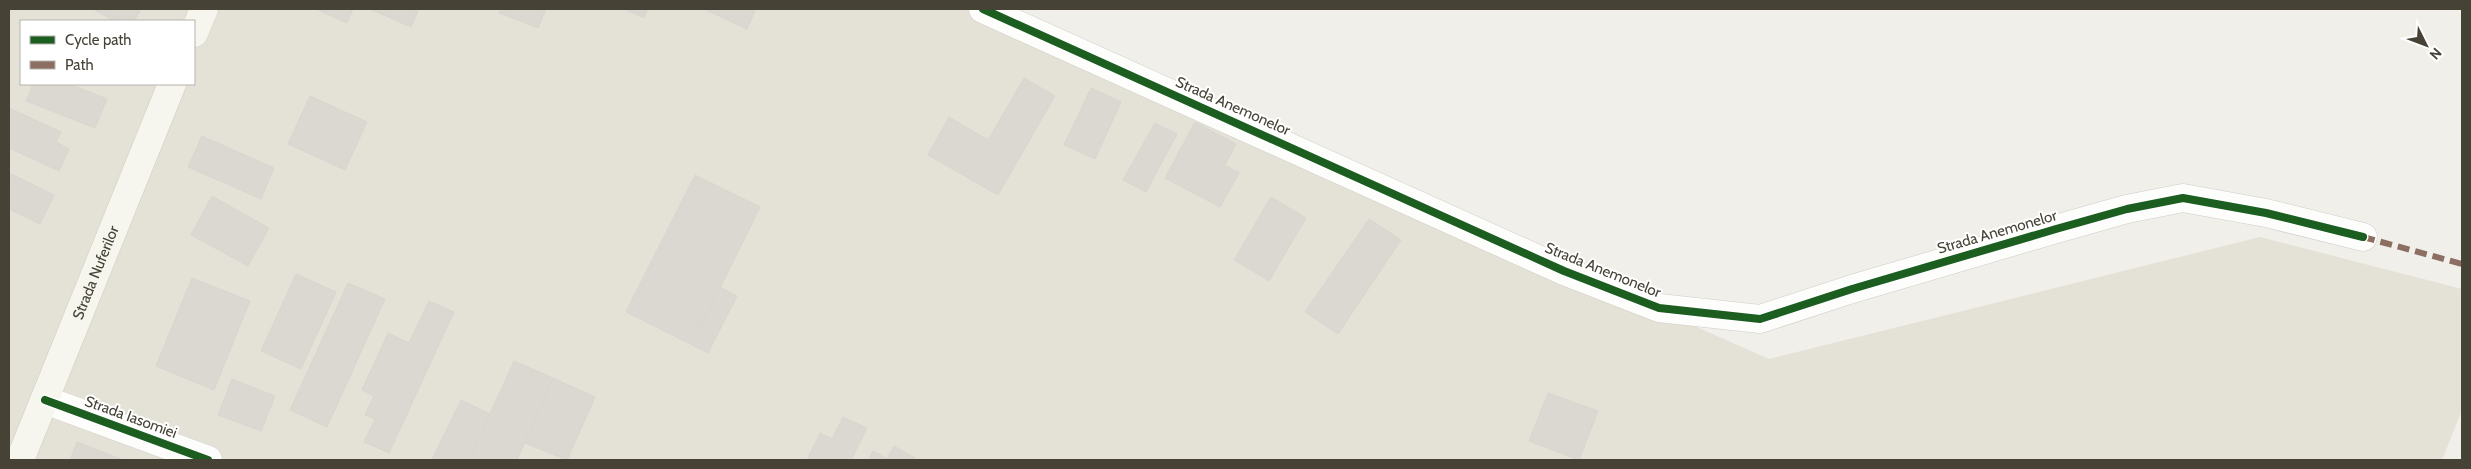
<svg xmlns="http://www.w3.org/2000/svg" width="2471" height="469" font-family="Cabin,sans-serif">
	<rect width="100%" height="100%" fill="#f0efe9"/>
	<path fill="#e4e2d6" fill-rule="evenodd" d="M9,9H994L1484,233L1769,359L2260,237L2462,289V410L2442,460H9ZM21,21H194V84H21Z"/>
	<g fill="#dad8d1" stroke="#d8d6cf">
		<path d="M93,9H141L134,21H114Z"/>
		<path d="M316,9H353L347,23Z"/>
		<path d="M370,9H419L411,27Z"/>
		<path d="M501,9H546L538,28L499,13Z"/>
		<path d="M624,9H648L644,18Z"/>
		<path d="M704,9H756L747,29Z"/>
		<path d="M1024,78L1055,96L998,195L928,155L949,117L988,140Z"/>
		<path d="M33,84H69L107,99L95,128L26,101Z"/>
		<path d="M1091,88L1121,102L1095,159L1064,145Z"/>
		<path d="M310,96L367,122L345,170L288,144Z"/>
		<path d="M9,108L61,132L56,142L69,149L59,171L9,148Z"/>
		<path d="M1195,122L1236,144L1225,165L1239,173L1220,207L1165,178Z"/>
		<path d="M1155,123L1177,134L1146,192L1123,180Z"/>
		<path d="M202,136L274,168L261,199L188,167Z"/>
		<path d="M9,173L54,195L40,224L9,209Z"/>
		<path d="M695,175L760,207L702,325L636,292Z"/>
		<path d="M212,196L269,228L248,266L191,235Z"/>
		<path d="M1271,197L1306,218L1269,281L1234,260Z"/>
		<path d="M1369,219L1401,240L1338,334L1305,312Z"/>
		<path d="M296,274L336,292L301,369L261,351Z"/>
		<path d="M192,278L250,301L214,390L156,366Z"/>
		<path d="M348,283L385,299L327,427L290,410Z"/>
		<path d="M720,287L737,296L708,353L626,312L636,292L702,325Z"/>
		<path d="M429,301L454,312L389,453L364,442L375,419L365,415L374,396L362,390L388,333L409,343Z"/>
		<path d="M514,361L553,378L517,460H469Z"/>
		<path d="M553,378L595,397L567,460L525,443Z"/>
		<path d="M232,379L275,396L261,431L218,415Z"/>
		<path d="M1548,393L1598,411L1579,460L1529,441Z"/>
		<path d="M461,400L490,414L469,460H432Z"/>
		<path d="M843,417L867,428L851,460H807L820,433L832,439Z"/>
		<path d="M77,442L123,460H70Z"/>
		<path d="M894,446L915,458L914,460H868L873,451L887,459Z"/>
	</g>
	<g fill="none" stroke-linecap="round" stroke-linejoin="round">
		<g stroke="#cecdc6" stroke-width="29">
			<g id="minor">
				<path d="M983,9L1564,271L1659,308L1760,319L1852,289L2056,229L2127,209L2183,198L2266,213L2363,237"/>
				<path d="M45,400L208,460"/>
			</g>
		</g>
		<g stroke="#d0cec0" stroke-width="29">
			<g id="secondary">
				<path d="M194,33L204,9"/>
				<path id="s1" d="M20,460L172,84"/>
			</g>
		</g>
		<use href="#minor" stroke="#fdfdfc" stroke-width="28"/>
		<use href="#secondary" stroke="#f6f5ee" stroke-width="28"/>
		<path stroke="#8d6e63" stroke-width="6" stroke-dasharray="12 6" stroke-linecap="butt" d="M2363,237L2462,264"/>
		<g stroke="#fff" stroke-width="11">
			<g id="cycleway">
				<path d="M983,9L1564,271L1659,308L1760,319L1852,289L2056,229L2127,209L2183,198L2266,213L2363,237"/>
				<path d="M45,400L208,460"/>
			</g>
		</g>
		<use href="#cycleway" stroke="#1b5e20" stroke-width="8"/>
	</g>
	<g text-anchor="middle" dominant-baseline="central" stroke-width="4" stroke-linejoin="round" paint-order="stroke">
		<g font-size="15" fill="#464235" stroke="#fff">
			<text transform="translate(1233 106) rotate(24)">Strada Anemonelor</text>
			<text transform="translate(1997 232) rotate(-16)">Strada Anemonelor</text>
			<text transform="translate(1603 270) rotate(22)">Strada Anemonelor</text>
			<text stroke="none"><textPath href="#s1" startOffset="202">Strada Nuferilor</textPath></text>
			<text transform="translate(131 417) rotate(20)">Strada Iasomiei</text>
		</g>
	</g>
	<rect width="2471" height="469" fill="none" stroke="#464235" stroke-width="20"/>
	<rect x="20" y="20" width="175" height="65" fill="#ffffff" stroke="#b5b3ae"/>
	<rect x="30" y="36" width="25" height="8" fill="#1b5e20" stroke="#b5b3ae"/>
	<text x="65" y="45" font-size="15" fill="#464235">Cycle path</text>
	<rect x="30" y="61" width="25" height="8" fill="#8d6e63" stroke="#b5b3ae"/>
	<text x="65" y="70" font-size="15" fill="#464235">Path</text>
	<g transform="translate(2426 45) rotate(132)" stroke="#ffffff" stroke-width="4" paint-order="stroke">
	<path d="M0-4L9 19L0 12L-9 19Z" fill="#464235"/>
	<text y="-8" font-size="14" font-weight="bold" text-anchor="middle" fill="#464235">N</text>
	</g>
</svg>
